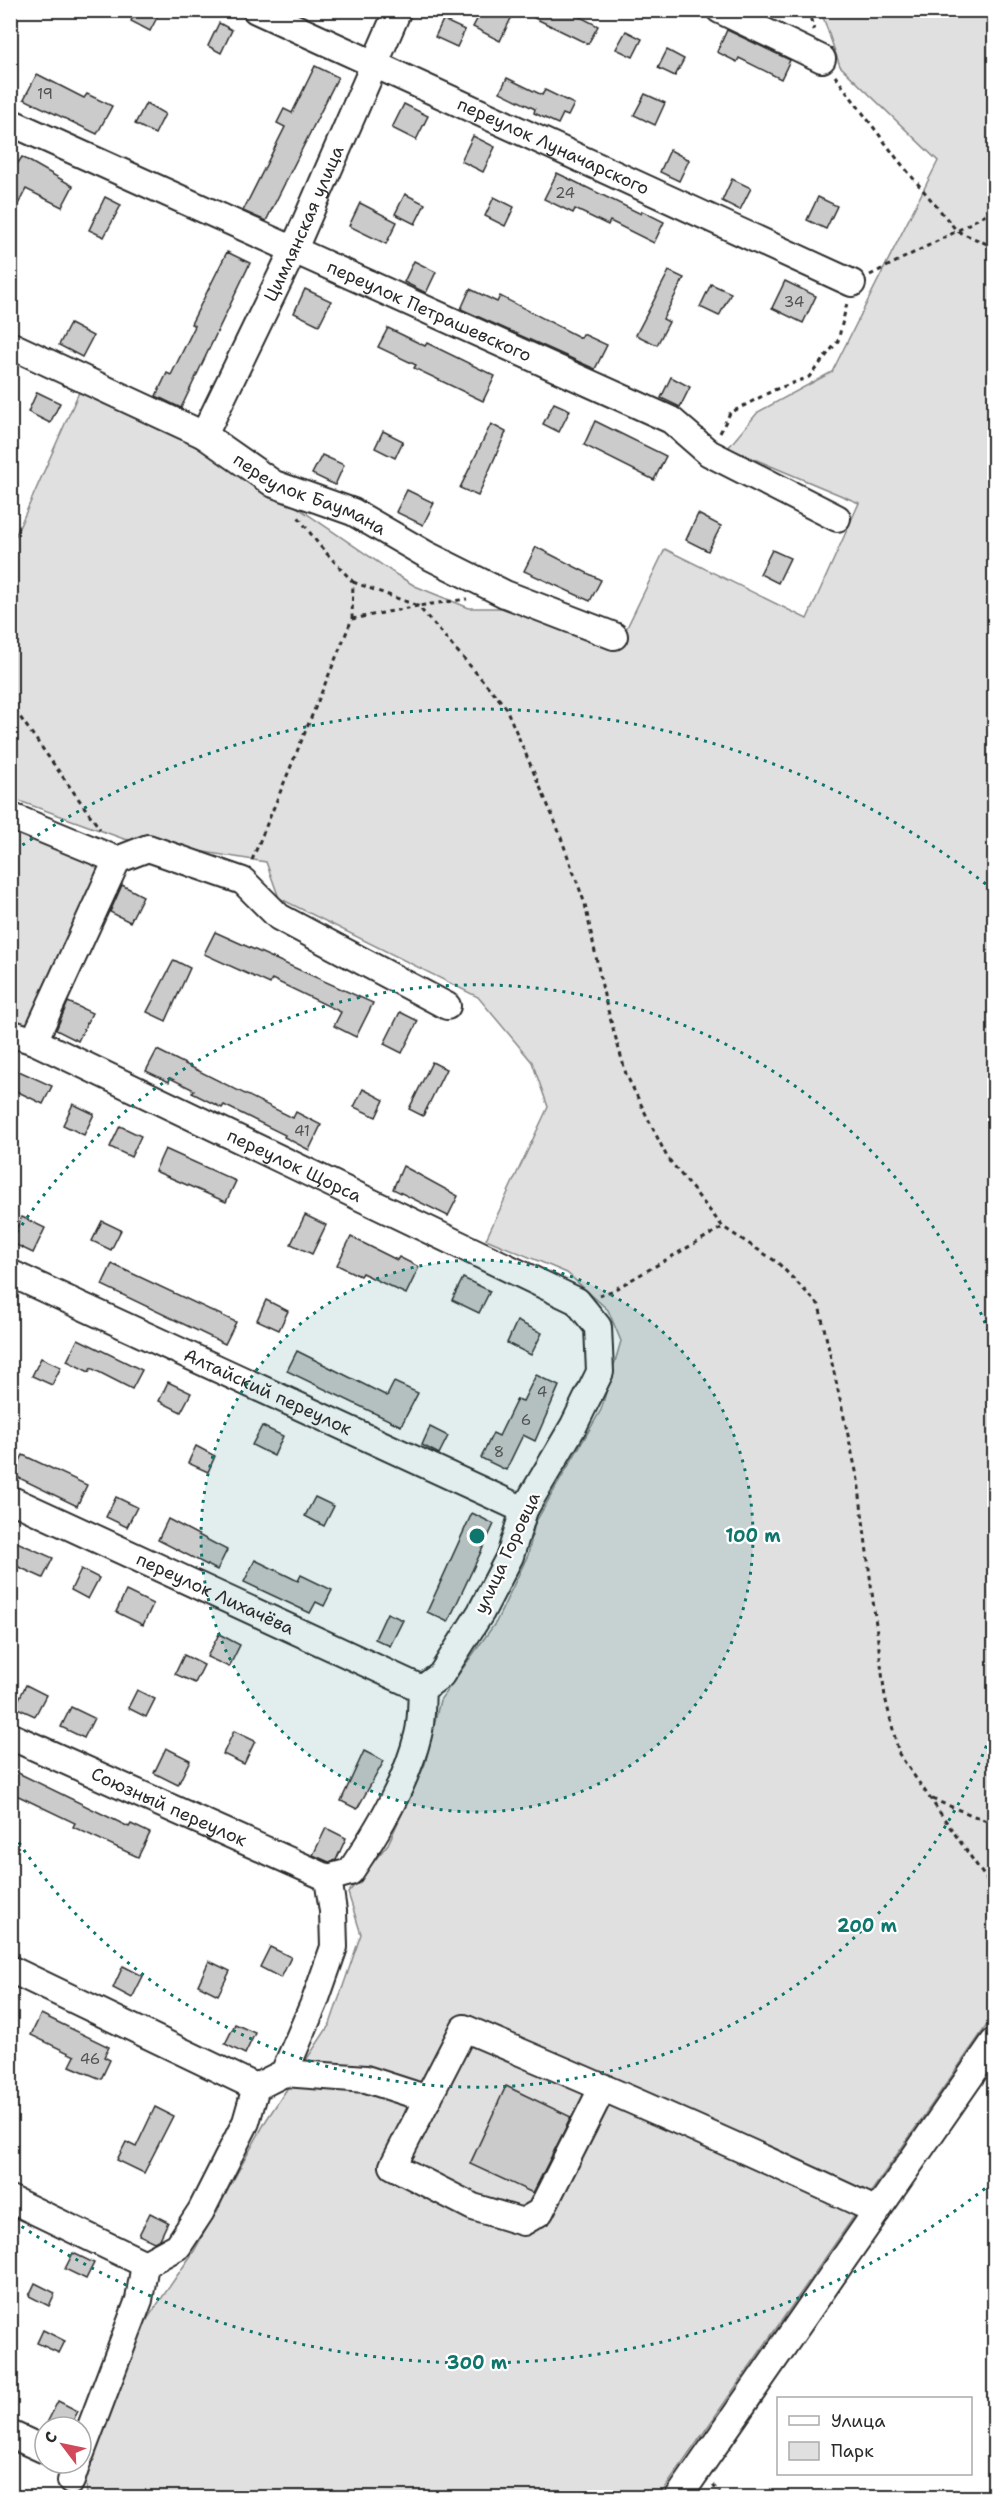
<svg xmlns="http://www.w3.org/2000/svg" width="1005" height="2508" font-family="'Shantell Sans',sans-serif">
	<rect width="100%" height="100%" fill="#fff"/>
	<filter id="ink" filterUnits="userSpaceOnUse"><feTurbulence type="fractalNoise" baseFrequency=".0167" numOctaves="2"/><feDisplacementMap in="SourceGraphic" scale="12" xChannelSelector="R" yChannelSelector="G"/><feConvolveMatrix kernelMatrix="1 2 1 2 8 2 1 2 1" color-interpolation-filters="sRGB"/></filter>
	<g filter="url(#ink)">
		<g fill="#e0e0e0" stroke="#868686" stroke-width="1.5">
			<path d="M821,11H994V2015L659,2497H87L86,2477L141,2328L194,2251L267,2119L330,2024L361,1934L348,1893L388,1844L425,1764L440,1700L496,1622L528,1555L535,1523L601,1410L621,1341L608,1310L567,1273L486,1239L548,1107L532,1062L478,997L279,898L266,862L124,839L11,798V546L83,383L207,446L397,575L415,586L469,608H525L617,648L665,549L807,619L859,503L728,448L758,412L832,372L938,161L840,66Z"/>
			<path d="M10,828L104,865L27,1030L11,1023Z"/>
		</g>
		<g fill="#cbcbcb" stroke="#2b2b2b" stroke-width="1.5">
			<path d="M136,10H161L150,31L131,21Z"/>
			<path d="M482,10H515L500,41L473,27Z"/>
			<path d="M518,10H567L598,26L588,44Z"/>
			<path d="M443,20L465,30L457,47L435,37Z"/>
			<path d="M219,23L232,30L221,53L208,46Z"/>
			<path d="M727,30L790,60L781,79L739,58L737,62L717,52Z"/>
			<path d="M626,31L642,39L633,57L616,49Z"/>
			<path d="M667,50L684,59L675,76L658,68Z"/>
			<path d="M315,66L338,77L266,221L243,211L285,127L277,123L284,109L292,113Z"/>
			<path d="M37,74L84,98L87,94L112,106L97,134L24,99Z"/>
			<path d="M507,78L542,95L545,90L574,104L568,116L563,114L558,124L534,113L535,109L500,92Z"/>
			<path d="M645,94L665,103L655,125L634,115Z"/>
			<path d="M146,103L165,114L155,134L135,124Z"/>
			<path d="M404,104L428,116L416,140L392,128Z"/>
			<path d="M473,136L495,147L483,172L461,161Z"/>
			<path d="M670,150L689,160L679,181L660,172Z"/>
			<path d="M22,157L73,186L62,207L26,189L10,220V159L18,163Z"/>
			<path d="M557,173L641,214L642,211L664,222L654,243L610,221L608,225L575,209L573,213L544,199Z"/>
			<path d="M732,179L751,188L740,210L722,201Z"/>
			<path d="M405,194L425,204L415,224L395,214Z"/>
			<path d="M105,197L121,205L104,237L89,230Z"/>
			<path d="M494,197L514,207L505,226L485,216Z"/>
			<path d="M818,197L837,206L826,229L807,220Z"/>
			<path d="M360,203L397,222L386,244L349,226Z"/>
			<path d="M227,252L250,263L181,408L156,396L167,373L171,375L195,326L191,324Z"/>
			<path d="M414,261L436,272L426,293L404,282Z"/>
			<path d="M669,271L684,278L663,319L669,322L657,345L636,335Z"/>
			<path d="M785,281L816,296L803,323L772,308Z"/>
			<path d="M711,284L731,293L719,316L700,307Z"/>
			<path d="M305,289L331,301L319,325L294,313Z"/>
			<path d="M470,289L497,302L500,296L581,338L583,334L607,345L595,369L461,309Z"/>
			<path d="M70,324L93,336L82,357L59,345Z"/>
			<path d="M388,328L425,346L427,343L495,376L483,401L414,368L416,365L378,347Z"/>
			<path d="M671,377L690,387L680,407L661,398Z"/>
			<path d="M37,392L60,403L50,423L28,412Z"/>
			<path d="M554,403L570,410L559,432L543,424Z"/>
			<path d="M595,421L666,456L654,480L584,445Z"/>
			<path d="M491,424L506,432L478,496L460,488Z"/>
			<path d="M383,431L403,441L395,458L375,448Z"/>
			<path d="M322,455L344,465L335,485L312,474Z"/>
			<path d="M407,490L434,503L423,525L396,512Z"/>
			<path d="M698,514L721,526L708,551L686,540Z"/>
			<path d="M536,547L601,580L590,601L524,571Z"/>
			<path d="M772,550L790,558L778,583L760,574Z"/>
			<path d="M122,885L143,896L130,922L110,912Z"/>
			<path d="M215,932L373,1003L356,1037L334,1026L341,1012L272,979L270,984L204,954Z"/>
			<path d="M174,960L190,968L166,1021L147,1012Z"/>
			<path d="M68,1002L92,1013L78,1041L56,1030Z"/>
			<path d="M400,1012L418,1021L402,1053L384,1044Z"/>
			<path d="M157,1050L293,1118L296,1112L321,1125L309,1150L284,1137L285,1135L224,1105L222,1108L192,1093L194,1090L170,1078L169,1082L146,1071Z"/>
			<path d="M432,1062L446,1069L423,1116L409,1109Z"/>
			<path d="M10,1067L52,1086L43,1104L10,1088Z"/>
			<path d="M363,1089L384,1100L376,1117L354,1107Z"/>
			<path d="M73,1104L94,1114L84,1135L63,1125Z"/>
			<path d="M120,1126L141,1136L131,1157L110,1147Z"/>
			<path d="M165,1149L236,1181L226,1202L155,1171Z"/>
			<path d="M403,1166L458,1196L448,1216L393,1189Z"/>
			<path d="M305,1215L326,1225L312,1254L291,1244Z"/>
			<path d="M22,1217L45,1228L33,1253L10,1242Z"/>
			<path d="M102,1221L121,1230L111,1250L92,1241Z"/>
			<path d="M351,1237L397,1260L399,1257L419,1267L406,1294L362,1273L360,1276L337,1265Z"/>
			<path d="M112,1264L236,1322L225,1344L102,1285Z"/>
			<path d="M463,1278L490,1291L479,1313L452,1300Z"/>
			<path d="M266,1300L288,1311L279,1330L257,1320Z"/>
			<path d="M517,1321L542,1333L531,1355L507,1343Z"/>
			<path d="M78,1339L142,1370L132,1389L91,1368L89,1372L67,1361Z"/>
			<path d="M297,1351L387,1396L394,1382L418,1393L401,1426L287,1371Z"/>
			<path d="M41,1358L61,1367L52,1385L32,1376Z"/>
			<path d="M536,1375L559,1386L535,1441L523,1435L506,1470L481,1458L493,1433L499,1436L517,1399L523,1401Z"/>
			<path d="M168,1382L191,1393L181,1412L159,1401Z"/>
			<path d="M262,1426L283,1436L274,1456L252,1445Z"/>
			<path d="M430,1427L448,1436L439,1454L422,1445Z"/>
			<path d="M196,1446L215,1456L208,1472L188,1463Z"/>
			<path d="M23,1455L87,1485L77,1506L13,1475Z"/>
			<path d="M116,1497L137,1507L127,1527L106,1517Z"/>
			<path d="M315,1497L334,1506L324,1526L305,1516Z"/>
			<path d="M472,1513L494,1524L448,1622L427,1612Z"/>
			<path d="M168,1519L227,1550L217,1570L158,1540Z"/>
			<path d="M10,1539L53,1558L43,1578L10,1563Z"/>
			<path d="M255,1560L298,1581L301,1575L332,1590L324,1606L316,1602L310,1613L244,1582Z"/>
			<path d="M81,1569L99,1578L88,1599L71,1590Z"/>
			<path d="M126,1591L153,1604L143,1625L116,1612Z"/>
			<path d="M387,1613L403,1620L390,1646L375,1639Z"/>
			<path d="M219,1634L240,1645L229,1667L207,1657Z"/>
			<path d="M184,1655L204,1665L195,1683L175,1674Z"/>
			<path d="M26,1685L46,1695L35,1716L15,1707Z"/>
			<path d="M137,1690L155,1699L146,1717L128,1708Z"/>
			<path d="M71,1707L94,1718L84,1738L61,1727Z"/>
			<path d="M234,1731L255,1741L244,1764L223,1754Z"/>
			<path d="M166,1748L190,1760L178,1785L154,1773Z"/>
			<path d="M364,1751L384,1761L357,1809L341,1801Z"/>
			<path d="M10,1769L129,1827L131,1824L150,1833L138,1857L73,1827L75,1823L10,1792Z"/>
			<path d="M326,1828L346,1838L336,1860L329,1862L313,1855Z"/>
			<path d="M270,1947L291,1957L281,1978L260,1967Z"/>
			<path d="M209,1961L230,1971L218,1995L198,1985Z"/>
			<path d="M123,1966L143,1976L132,1998L113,1988Z"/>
			<path d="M41,2014L109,2047L104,2057L110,2060L101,2079L70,2066L75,2056L31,2035Z"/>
			<path d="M235,2024L255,2033L245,2054L225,2044Z"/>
			<path d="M506,2086L571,2117L533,2193L470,2164Z"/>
			<path d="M155,2107L173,2116L144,2173L117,2160L126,2142L136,2147Z"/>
			<path d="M150,2213L168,2222L160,2239L154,2242L139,2235Z"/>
			<path d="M73,2253L94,2263L86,2279L65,2269Z"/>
			<path d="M35,2283L55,2293L49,2306L29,2296Z"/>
			<path d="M43,2330L65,2341L59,2353L37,2343Z"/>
			<path d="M58,2401L78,2411L70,2427H45Z"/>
		</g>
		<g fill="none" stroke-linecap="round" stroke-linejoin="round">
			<g stroke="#2b2b2b" stroke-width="30">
				<g id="minor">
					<path id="s1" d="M256,10L852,283"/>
					<path d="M720,10L822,59"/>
					<path id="s2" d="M10,122L671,420L709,453L837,518"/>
					<path id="s3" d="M10,345L204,435L274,484L353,512L427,555L505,594L614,636"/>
					<path id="s4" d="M204,435L293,251L398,10"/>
					<path d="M10,816L117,860L148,848L243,881L279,917L447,1006"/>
					<path id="s5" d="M10,1033L34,1041L577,1301L598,1327L600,1372L574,1425L524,1510L510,1556L481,1612L441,1675L422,1689C421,1703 422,1721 418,1735C406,1784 378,1830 350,1872L328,1878L333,1911L334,1947L315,2001L284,2073L256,2087L246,2122L201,2211L178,2246L145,2264L139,2300L81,2453"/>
					<path d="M34,1041L117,860"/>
					<path id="s6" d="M10,1273L524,1510"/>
					<path id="s7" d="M10,1499L422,1689"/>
					<path id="s8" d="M10,1736L328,1878"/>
					<path d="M10,1969L256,2087"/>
					<path d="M284,2073L366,2079L428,2099"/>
					<path d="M603,2087L540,2212L523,2222L473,2207L393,2166L464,2028C603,2087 741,2147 877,2211"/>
					<path d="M10,2199L145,2264"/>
					<path d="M10,2434L45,2450"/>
					<path d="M71,2481L77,2463"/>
					<path d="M678,2498L994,2042"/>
				</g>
			</g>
			<g stroke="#2b2b2b" stroke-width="3" stroke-dasharray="4.5 4.5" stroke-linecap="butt">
				<path d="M808,10L814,30"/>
				<path d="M835,76L898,160L957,231L994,247"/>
				<path d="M870,275L957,231L994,209"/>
				<path d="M720,433L730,413L774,390L809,377L838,341L847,303"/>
				<path d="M353,582L418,606L467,599"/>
				<path d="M352,619L418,606L505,706L556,824L585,904L605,1000L626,1074L667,1157L723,1227L777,1262L819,1305L858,1480L885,1697L899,1754L994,1890"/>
				<path d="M10,703L100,829"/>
				<path d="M252,860L352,619L353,582L319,545L297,515"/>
				<path d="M599,1295L612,1291L723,1227"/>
				<path d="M932,1799L994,1824"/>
				<path d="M713,2485L722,2498"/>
			</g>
			<use href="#minor" stroke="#fff" stroke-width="26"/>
		</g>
	</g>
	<circle cx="477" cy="1536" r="276" fill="#0f766e" fill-opacity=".12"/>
	<g fill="none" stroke="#0f766e" stroke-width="3" stroke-dasharray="3 6">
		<circle cx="477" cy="1536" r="276"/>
		<path d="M993 1729A551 551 0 0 1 12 1832M12 1240A551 551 0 0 1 993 1343"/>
		<path d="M992 2183A827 827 0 0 1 15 2222M15 850A827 827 0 0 1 992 889"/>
	</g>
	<g text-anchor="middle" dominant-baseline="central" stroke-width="4.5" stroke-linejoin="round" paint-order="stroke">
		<g font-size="15" fill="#535353">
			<text x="45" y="94">19</text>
			<text x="565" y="193">24</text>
			<text x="794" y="302">34</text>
			<text x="302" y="1131">41</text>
			<text x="542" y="1392">4</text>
			<text x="526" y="1420">6</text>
			<text x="499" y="1452">8</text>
			<text x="90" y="2059">46</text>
		</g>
		<g font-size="18" fill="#2b2b2b" stroke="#fff">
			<text stroke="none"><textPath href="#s1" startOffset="327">переулок Луначарского</textPath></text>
			<text stroke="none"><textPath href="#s4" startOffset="234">Цимлянская улица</textPath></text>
			<text stroke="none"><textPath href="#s2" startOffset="460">переулок Петрашевского</textPath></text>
			<text stroke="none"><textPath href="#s3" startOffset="336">переулок Баумана</textPath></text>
			<text stroke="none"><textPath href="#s5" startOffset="314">переулок Щорса</textPath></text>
			<text stroke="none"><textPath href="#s6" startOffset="284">Алтайский переулок</textPath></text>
			<text transform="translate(507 1553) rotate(-65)">улица Горовца</text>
			<text stroke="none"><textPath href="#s7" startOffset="226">переулок Лихачёва</textPath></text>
			<text stroke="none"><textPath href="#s8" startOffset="174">Союзный переулок</textPath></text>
		</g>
	</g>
	<circle cx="477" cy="1536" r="9" fill="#0f766e" stroke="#fff" stroke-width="3"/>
	<g font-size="18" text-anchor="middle" font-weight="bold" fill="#0f766e" stroke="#fff" stroke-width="4.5" stroke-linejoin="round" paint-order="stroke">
		<text x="753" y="1542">100 m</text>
		<text x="867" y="1932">200 m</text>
		<text x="477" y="2369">300 m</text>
	</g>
	<rect width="1005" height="2508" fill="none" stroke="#fff" stroke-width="36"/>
	<rect x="18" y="18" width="969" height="2472" fill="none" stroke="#2b2b2b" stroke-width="2" filter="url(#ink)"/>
	<rect x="777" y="2397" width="195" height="78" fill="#ffffff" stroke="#aaaaaa" stroke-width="1.5"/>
	<rect x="789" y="2416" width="30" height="9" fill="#ffffff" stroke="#aaaaaa" stroke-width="1.5"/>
	<text x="831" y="2427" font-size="18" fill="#2b2b2b">Улица</text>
	<rect x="789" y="2442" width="30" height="18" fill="#e0e0e0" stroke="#aaaaaa" stroke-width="1.5"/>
	<text x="831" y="2457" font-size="18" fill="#2b2b2b">Парк</text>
	<g transform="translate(63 2445) rotate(302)"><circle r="28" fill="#ffffff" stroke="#aaaaaa" stroke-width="1.5"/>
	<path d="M0-4.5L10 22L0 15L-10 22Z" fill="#d1495b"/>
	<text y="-9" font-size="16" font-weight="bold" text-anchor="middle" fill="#2b2b2b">С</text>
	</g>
</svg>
